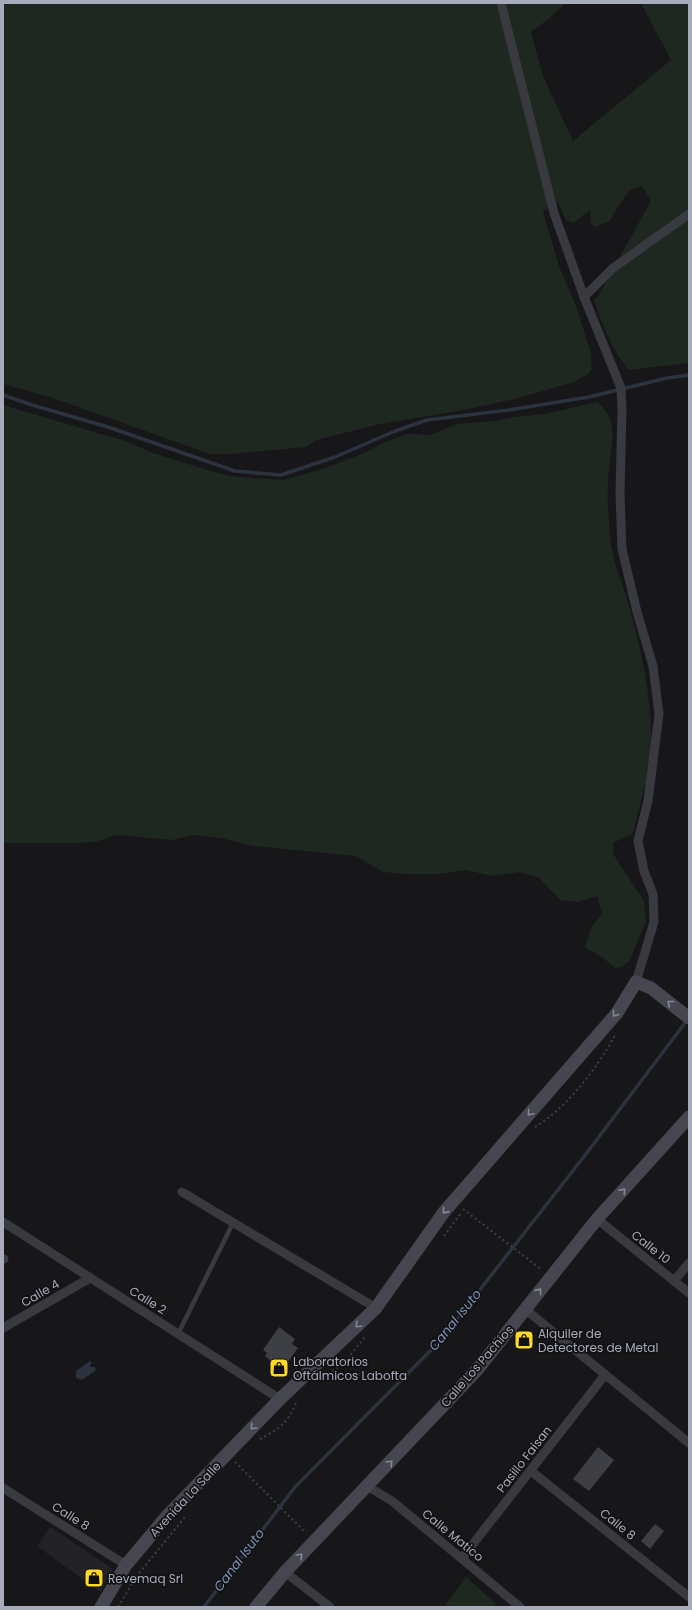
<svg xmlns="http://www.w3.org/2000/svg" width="692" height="1610" font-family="Poppins,sans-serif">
	<rect width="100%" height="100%" fill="#171719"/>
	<path fill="#232326" d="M50,1527L113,1569L100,1592L37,1546Z"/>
	<g fill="#1e2821">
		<path d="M3,3H566L547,20L531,32L543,76L573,141L671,60L641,3H689V363L629,370C612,351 602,324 594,300L597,298L651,201L642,186L630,190L618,206L609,222L594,227L591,222V210L583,215L574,223L566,220L558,202L543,212L559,266L576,306L590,350L592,369L588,374L574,382L515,399L464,410L380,424L316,440L306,447L230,454H210L53,398L3,384Z"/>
		<path d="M597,402C619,418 612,444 609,467C608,480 607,493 608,506C609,519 609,533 611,545C614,566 624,586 629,606C641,649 651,693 651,738C652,770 640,801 633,833L613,843V854L644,901L646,921L630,960L622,967L615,968L602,957L585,947L592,926L602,914L597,896L578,902L560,900L538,877L519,872L492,876L466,870L438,874H407L383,872L356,856L253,846L221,838L193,835L173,840L116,835L98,841L80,843H3V405L128,442L150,452L217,473L238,477L283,480L323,469L362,454L381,444L407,434L431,435L456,424L495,421L514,417L545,414Z"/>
		<path d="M466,1577L496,1604L493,1607H444Z"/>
	</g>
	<path fill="#2c333e" d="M90,1361L92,1363L90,1365L91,1367H95L96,1370L82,1380L76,1378V1371Z"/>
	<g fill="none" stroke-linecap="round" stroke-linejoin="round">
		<g stroke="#2c333e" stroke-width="3.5">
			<path d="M3,395L32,405L108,427L235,471L281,475L335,457L395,431L427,420L509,410L589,397L667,378L689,375"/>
			<path d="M204,1607L295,1487L439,1342L586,1154L688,1019"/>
		</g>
	</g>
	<g fill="#3e3f44">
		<path d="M279,1327L295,1339L292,1344L298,1348L280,1373L271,1367L274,1363L265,1356L267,1353L263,1350Z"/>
		<path d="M598,1447L614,1460L589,1491L573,1479Z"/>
		<path d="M655,1524L664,1531L650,1549L641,1541Z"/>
	</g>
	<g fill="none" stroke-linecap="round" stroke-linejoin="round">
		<g stroke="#3d3e45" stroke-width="2" stroke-dasharray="2 3" stroke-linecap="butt">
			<path d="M535,1127C567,1108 598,1067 615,1035"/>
			<path d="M463,1209L542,1270"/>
			<path d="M444,1236L461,1213"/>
			<path d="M320,1380L344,1363L365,1337"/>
			<path d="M260,1439C271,1433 284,1426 290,1415C293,1410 295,1405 297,1400"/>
			<path d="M235,1462L305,1532"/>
			<path d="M118,1607L136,1577L185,1517"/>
		</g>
		<path stroke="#393940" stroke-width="4.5" d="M178,1334L233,1223"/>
		<g stroke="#393940" stroke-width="9">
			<path d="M501,3L554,213L584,297L621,388L622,409L620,494L622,549L637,612L653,666L659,714L648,801L638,841L644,871L653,894L654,922L636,982"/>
			<path d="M584,297L613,268L689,214"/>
			<path d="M182,1192L376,1308"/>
			<path d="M597,1219L689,1293"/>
			<path d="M3,1222L280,1399"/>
			<path d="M3,1259H4"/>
			<path d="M674,1281L689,1263"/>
			<path d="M525,1309L689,1443"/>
			<path d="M3,1328L90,1278"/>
			<path d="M531,1471L689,1597"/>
			<path d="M367,1486L392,1501L520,1607"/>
			<path d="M3,1488L126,1565"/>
			<path d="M462,1558L605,1375"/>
			<path d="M285,1572L330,1607"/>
		</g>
		<g stroke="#45464f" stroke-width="13">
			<path d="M101,1607L126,1565L167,1516L280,1399L376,1308L444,1212L617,1013L636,982L651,988L689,1018"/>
			<path d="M256,1607L285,1572L477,1370L597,1219L689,1117"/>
		</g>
	</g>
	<defs><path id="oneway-chevron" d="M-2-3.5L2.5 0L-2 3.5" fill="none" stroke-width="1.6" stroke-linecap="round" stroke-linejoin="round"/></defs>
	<g stroke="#858895">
		<use href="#oneway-chevron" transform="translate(670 1003) rotate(-141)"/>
		<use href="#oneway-chevron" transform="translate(615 1014) rotate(128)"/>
		<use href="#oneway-chevron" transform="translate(530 1113) rotate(131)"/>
		<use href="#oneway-chevron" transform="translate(623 1191) rotate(-48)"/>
		<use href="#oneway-chevron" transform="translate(445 1211) rotate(129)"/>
		<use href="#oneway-chevron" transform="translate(539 1291) rotate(-51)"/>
		<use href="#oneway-chevron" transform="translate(358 1325) rotate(137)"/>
		<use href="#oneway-chevron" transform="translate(253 1427) rotate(134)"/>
		<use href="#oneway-chevron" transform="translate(390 1463) rotate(-47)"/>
		<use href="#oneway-chevron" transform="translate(300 1556) rotate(-46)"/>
	</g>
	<defs>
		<g id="shop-square" transform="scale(1)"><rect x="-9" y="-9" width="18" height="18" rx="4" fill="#fed929" stroke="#121214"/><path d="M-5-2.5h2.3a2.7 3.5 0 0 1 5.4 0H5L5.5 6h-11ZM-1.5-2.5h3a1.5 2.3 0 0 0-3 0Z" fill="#111"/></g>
	</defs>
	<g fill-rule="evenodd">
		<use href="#shop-square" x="524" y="1340"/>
		<use href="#shop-square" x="279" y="1368"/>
		<use href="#shop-square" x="94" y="1578"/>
	</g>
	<g text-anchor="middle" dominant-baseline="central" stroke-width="3.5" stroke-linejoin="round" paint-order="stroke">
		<g font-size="12" fill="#a8abba" stroke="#121214">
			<text transform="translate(651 1247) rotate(38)">Calle 10</text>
			<text transform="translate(40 1293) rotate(-30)">Calle 4</text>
			<text transform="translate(148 1300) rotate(32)">Calle 2</text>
			<text transform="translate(477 1366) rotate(-49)">Calle Los Pachíos</text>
			<text transform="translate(524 1459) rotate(-52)">Pasillo Faisan</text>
			<text transform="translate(185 1499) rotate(-47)">Avenida La Salle</text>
			<text transform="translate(71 1516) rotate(32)">Calle 8</text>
			<text transform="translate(618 1524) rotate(39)">Calle 8</text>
			<text transform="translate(453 1535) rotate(39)">Calle Matico</text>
		</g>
		<g font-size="12" fill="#a8abba" stroke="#121214" text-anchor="start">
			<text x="538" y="1333">Alquiler de<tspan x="538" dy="14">Detectores de Metal</tspan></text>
			<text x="293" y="1361">Laboratorios<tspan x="293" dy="14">Oftálmicos Labofta</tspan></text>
			<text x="108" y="1578">Revemaq Srl</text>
		</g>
		<g font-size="13" font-style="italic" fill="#7d93b7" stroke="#121214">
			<text transform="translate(455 1320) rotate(-51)">Canal Isuto</text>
			<text transform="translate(239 1560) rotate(-53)">Canal Isuto</text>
		</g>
	</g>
	<rect width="692" height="1610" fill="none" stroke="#a8abba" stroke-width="8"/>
</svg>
